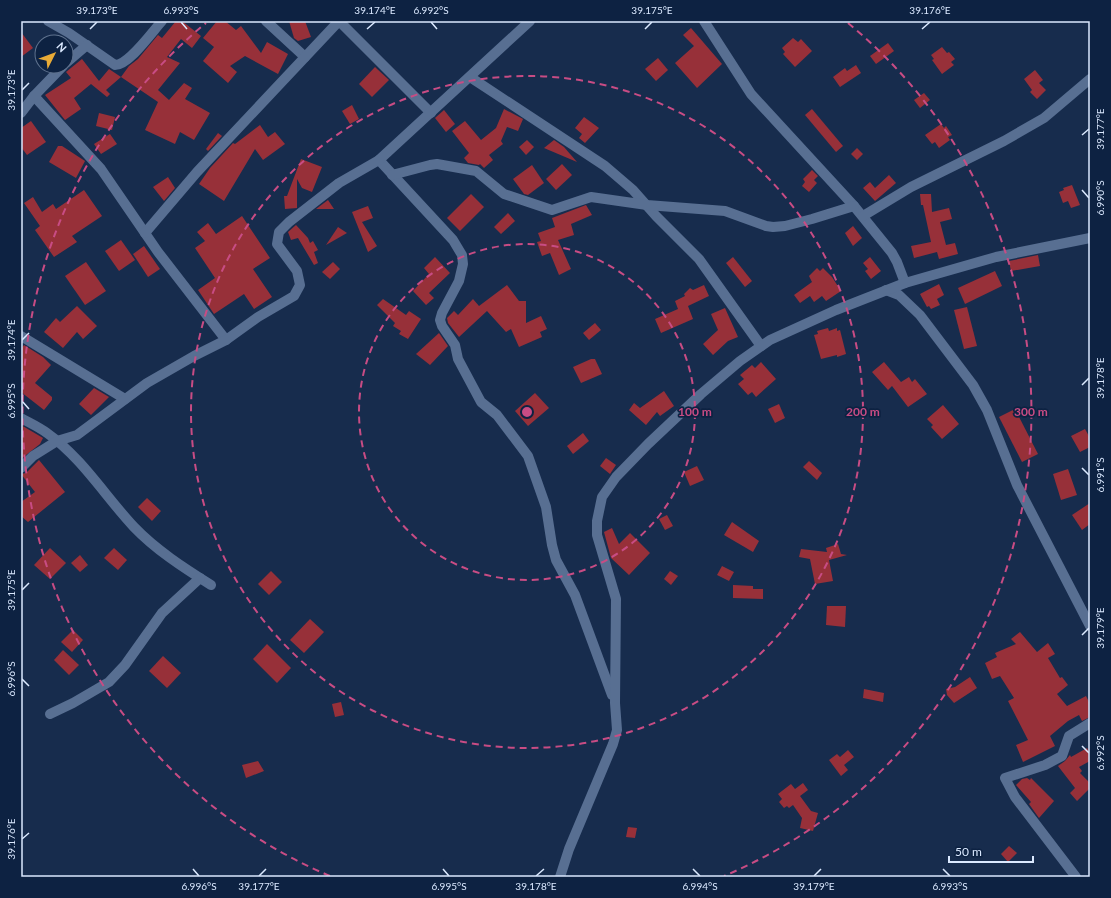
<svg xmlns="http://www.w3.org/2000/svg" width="1111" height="898" font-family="Lato,sans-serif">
	<rect width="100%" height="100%" fill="#172c4d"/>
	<g fill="#973039">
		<path d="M176,21H182L201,36L192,48L181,39L167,57L180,63L158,90L169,100L184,83L192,88L185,99L210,113L194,140L180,132L175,144L145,130L158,102L121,77L129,66L138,59L158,35L162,38Z"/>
		<path d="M217,21H225L236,30L241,26L261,53L267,42L288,54L278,74L245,56L230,66L237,72L228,83L203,61L214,47L203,38Z"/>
		<path d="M289,21H305L311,37L298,41L294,38Z"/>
		<path d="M691,28L722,64L697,88L675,63L694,46L683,35Z"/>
		<path d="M21,32L33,48L21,57Z"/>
		<path d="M793,38L798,42L801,39L812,51L795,67L783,54L785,52L782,48Z"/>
		<path d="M888,43L894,51L876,64L870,56Z"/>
		<path d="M942,47L947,53L949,52L955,59L951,62L954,65L942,74L932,60L934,59L931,55Z"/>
		<path d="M658,58L668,70L656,81L645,69Z"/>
		<path d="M82,59L99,81L109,69L121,77L106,90L110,94L107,97L91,84L74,98L81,109L65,120L45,95L71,78L66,72Z"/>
		<path d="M856,65L861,73L840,87L833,77L845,68L847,71Z"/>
		<path d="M375,67L389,80L372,97L359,84Z"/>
		<path d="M1035,70L1043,80L1039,83L1046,90L1037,99L1030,92L1032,90L1024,79Z"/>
		<path d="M924,93L930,100L920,108L914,100Z"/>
		<path d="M352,105L359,119L350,124L342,111Z"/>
		<path d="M504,109L523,119L518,131L507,127L501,141L503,144L489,155L493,160L484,168L480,164L479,165L468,163L464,158L469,153L452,131L465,121L481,140L496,128Z"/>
		<path d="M812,109L843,146L836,152L805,115Z"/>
		<path d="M444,110L455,124L446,132L435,118Z"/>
		<path d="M99,113L115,117L112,130L96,126Z"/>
		<path d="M584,117L599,128L585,143L579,138L582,134L575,128Z"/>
		<path d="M31,121L46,142L27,155L21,147V128Z"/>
		<path d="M941,124L944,128L946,126L952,135L948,137L950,140L939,148L935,142L932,144L925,135Z"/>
		<path d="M260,125L268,137L275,132L285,144L263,160L255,149L224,201L199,184L210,168L233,143L235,144Z"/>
		<path d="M218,133L222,136L208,151L206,149Z"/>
		<path d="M110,134L117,144L101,154L94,144Z"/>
		<path d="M527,140L534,147L526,155L519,147Z"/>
		<path d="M554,140L564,147L577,162L544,148Z"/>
		<path d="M58,146H62L85,161L76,178L49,162Z"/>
		<path d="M857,148L863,154L857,160L851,154Z"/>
		<path d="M301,159L322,167L312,192L302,188L297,179V208L285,209L284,196H287Z"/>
		<path d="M562,164L572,175L556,190L546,179Z"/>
		<path d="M532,165L544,183L528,195L524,194L513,179Z"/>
		<path d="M812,170L818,176L814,180L817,183L809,192L802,186L805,182L803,179Z"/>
		<path d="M889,175L896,183L875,201L863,188L870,182L875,188Z"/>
		<path d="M168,177L175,188L164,201L153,187Z"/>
		<path d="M1072,185L1080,205L1071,208L1068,201L1063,203L1059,192L1064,190L1063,188Z"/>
		<path d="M84,190L102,216L72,236L77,242L54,257L35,230L40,226L24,203L33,197L42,212L53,204L56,209Z"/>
		<path d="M471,194L484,207L460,231L447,218Z"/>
		<path d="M920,194H931L932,212L949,208L952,219L940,222L946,245L955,243L958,254L939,259L937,252L914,258L911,246L931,242L923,205H921Z"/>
		<path d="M328,200L334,209H316Z"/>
		<path d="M586,205L592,215L571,224L574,235L558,240L571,269L559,275L550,253L542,256L537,242L541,241L538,233L555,227L552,218Z"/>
		<path d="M368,206L373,218L362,222L377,246L368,252L352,212Z"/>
		<path d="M508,213L515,221L501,234L494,227Z"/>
		<path d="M242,216L270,258L253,269L272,297L254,309L244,294L214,314L198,290L215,278L195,248L205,241L197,232L208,223L216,234Z"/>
		<path d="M296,225L308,238L310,243L313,241L318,250L314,252L318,263L314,265L298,238L291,240L288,232Z"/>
		<path d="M853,226L862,238L853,246L845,233Z"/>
		<path d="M338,227L347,233L326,245Z"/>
		<path d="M121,240L135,260L119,271L105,251Z"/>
		<path d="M144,246L160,269L148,277L133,254Z"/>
		<path d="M1038,255L1040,266L1011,271L1009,261Z"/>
		<path d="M435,257L450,273L429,293L434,298L426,305L413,291L429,274L424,268Z"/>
		<path d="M733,257L752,281L745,287L726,263Z"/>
		<path d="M870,257L881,271L871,279L865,271L868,269L863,263Z"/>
		<path d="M86,262L106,291L85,305L65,276Z"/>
		<path d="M333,262L340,269L330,279L322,272Z"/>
		<path d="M817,268L820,271L823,268L832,277L841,291L826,301L822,296L814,302L810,296L800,303L794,295L812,282L809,276Z"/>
		<path d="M995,271L1002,286L965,304L958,288Z"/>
		<path d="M939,284L944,295L937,299L940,305L931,309L929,306L927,307L920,294Z"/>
		<path d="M507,285L519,301H526V323L541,316L547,329L540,332L542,337L519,347L511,329L506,332L487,311L459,337L448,323L447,318L454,311L458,315L473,299L479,306Z"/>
		<path d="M704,285L709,296L688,306L693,319L661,333L655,319L678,309L675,301L685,296L684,294L690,288L693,290Z"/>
		<path d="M383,299L406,315L409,311L421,319L408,339L399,334L401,331L393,326L395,323L377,305Z"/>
		<path d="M77,306L97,326L83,339L77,332L63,348L44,332L56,318L60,322Z"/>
		<path d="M967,307L977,346L964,349L954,310Z"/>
		<path d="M725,308L738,337L728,341L713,355L703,344L718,330L711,314Z"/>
		<path d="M595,323L601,330L589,340L583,333Z"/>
		<path d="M828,328L829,331L837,328V331L840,330L846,354L837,357V355L821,359L814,335L818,334L817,331Z"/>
		<path d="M439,333L448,346L430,365L416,354Z"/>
		<path d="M24,345L43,357L51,365L35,383L52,397V400L44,410L21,392V349Z"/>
		<path d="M591,359H595L602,374L581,383L573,367Z"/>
		<path d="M761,362L776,379L756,397L752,392L748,395L738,384L744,379L740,375L752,365L755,368Z"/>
		<path d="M884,362L901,382L909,377L912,382L915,379L927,394L908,407L892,386L888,390L872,372Z"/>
		<path d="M94,388L109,397L91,415L79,404Z"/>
		<path d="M664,391L674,406L660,416L657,412L646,425L629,410L634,403L640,408Z"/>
		<path d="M535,393L549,408L528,426L515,411Z"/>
		<path d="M779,404L785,418L775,423L768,409Z"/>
		<path d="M943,405L959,424L942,439L931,427L933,425L927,419Z"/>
		<path d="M1015,409L1038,454L1022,462L999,417Z"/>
		<path d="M21,425L43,438L40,444L21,459Z"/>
		<path d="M1085,429L1090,438V447L1080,452L1071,436Z"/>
		<path d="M583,433L589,441L573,454L567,446Z"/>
		<path d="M606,458L616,465L610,474L600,466Z"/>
		<path d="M39,460L65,492L28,522L21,516V502L35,492L21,474L26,473Z"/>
		<path d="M809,461L822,473L817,480L803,467Z"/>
		<path d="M697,466L704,480L690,486L684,472Z"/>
		<path d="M1068,469L1077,495L1061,500L1053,474Z"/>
		<path d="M147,498L161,511L152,521L138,507Z"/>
		<path d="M1090,503V524L1082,530L1072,515Z"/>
		<path d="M667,515L673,526L665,530L659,519Z"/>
		<path d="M732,522L759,541L753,552L724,535Z"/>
		<path d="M612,528L619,544L630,533L650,553L629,575L611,558L604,532Z"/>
		<path d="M838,544L841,554L847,555L829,560L833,581L815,584L810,559L799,557L801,549L827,552L826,548Z"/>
		<path d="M50,548L66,563L50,579L34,565Z"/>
		<path d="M114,548L127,560L118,570L104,558Z"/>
		<path d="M80,555L88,565L80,572L71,563Z"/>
		<path d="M722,566L734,572L729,581L717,575Z"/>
		<path d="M271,571L282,582L269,595L258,584Z"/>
		<path d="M670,571L678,576L671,585L664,579Z"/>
		<path d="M733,585L753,586V589H763V599L733,598Z"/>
		<path d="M827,606H846L845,627L826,625Z"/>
		<path d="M310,619L324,632L304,653L290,640Z"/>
		<path d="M73,630L83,640L72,652L61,642Z"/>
		<path d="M1020,632L1037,652L1048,643L1055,654L1048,658L1060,678L1062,677L1068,685L1057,694L1067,706L1086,696L1090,704V717L1082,721L1079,715L1068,721L1050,736L1055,746L1023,762L1016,745L1028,740L1008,701L1014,698L1000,676L992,679L985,663L997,657L995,653L1016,644L1011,639Z"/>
		<path d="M267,644L291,668L277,683L253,659Z"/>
		<path d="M63,650L79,665L69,675L54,660Z"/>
		<path d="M163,656L181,673L167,688L149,671Z"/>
		<path d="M970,677L977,688L954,703L947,695L946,689L955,687Z"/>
		<path d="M864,689L884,693L883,702L863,698Z"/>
		<path d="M341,702L344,715L335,717L332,704Z"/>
		<path d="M1087,748L1090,753V761L1079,767L1082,771L1080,773L1090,783V788L1077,801L1070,793L1075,788L1058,766L1065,761L1070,755L1071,757Z"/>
		<path d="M848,750L854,757L844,765L848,770L841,776L829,760L837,754L840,757Z"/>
		<path d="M258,761L264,771L246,778L242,765Z"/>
		<path d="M1027,778L1030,780L1031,778L1054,801L1039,818L1029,804L1031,802L1016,785L1022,779Z"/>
		<path d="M803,783L808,790L800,796L811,811L818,813L813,831L800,828L802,818L793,805L789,808L787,806L784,808L779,802L782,799L778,794L791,784L795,789Z"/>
		<path d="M628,827L637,828L635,838L626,837Z"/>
		<path d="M1009,846L1017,853L1008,862L1001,854Z"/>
	</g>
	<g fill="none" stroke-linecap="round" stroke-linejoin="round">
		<g stroke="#586f92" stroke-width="10">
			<path d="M48,21L69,33L115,65C129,65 152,32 162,21"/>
			<path d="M266,21L305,57"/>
			<path d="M339,21L431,113"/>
			<path d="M704,21L751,94L854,206L892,253L897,262L905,283"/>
			<path d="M66,63L87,45"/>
			<path d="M470,77L605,166L633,190L656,216L699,259L761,346"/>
			<path d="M34,96L101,169L158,252L226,340"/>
			<path d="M21,113L34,96L63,66"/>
			<path d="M379,160L453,240L462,255L463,264L459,281L442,313L440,320L442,326L455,345L458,359L481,402L497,415L528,456L546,507L552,545L556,560L575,595L612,695"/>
			<path d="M392,175L430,165L437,164L476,171L504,194L552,210L591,197L647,205L725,211L766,226L773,227L785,226L812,219L854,206"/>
			<path d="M863,216L911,187L1004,141L1044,118L1090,79"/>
			<path d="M145,233L197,172L339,21"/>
			<path d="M886,290L899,295L920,315L973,385L987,410L1017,485L1090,626"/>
			<path d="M21,336L125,399"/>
			<path d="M21,418C30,423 39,427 47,433C82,458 105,496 134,527C156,550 184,568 211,585"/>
			<path d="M21,468L33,456L57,441L77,435L147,383L194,356L226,340L258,317L294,296L300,285L297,271L277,244L279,232L289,222L339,183L379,160L530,21"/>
			<path d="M50,714L73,703L109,682L125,665L162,613L200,578"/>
			<path d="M560,877L569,849L613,744L617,730L615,703L616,599L597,535V521L602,497L616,477L648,444L701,394L740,361L770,340L836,310L905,283L996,257L1090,238"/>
			<path d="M1076,877L1015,797L1005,778L1045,765L1062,756L1069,736L1090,723"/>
		</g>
	</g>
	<path fill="none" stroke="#dbe9ff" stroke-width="1.5" d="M181,22L187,29M431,22L437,29M90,29L97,22M367,29L375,22M645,29L652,22M922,29L930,22M22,90L29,83M1082,135L1089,129M1082,190L1089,198M22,340L29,333M1082,385L1089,378M22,401L29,409M1082,468L1089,475M22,590L29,583M1082,635L1089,628M22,679L29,686M1082,746L1089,753M22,839L29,833M193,869L199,876M443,869L449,876M693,869L700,876M943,869L950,876M259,876L266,869M536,876L544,869M814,876L821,869"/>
	<g fill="none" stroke="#c84c84" stroke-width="2" stroke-dasharray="7 5">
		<circle cx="527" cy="412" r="168"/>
		<circle cx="527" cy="412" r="336"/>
		<path d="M330 876A504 504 0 0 1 206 23M848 23A504 504 0 0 1 724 876"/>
	</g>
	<circle cx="527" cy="412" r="6" fill="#c84c84" stroke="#0d2242" stroke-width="2"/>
	<g font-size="12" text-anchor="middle" font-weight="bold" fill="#c84c84" stroke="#0d2242" stroke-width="3.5" stroke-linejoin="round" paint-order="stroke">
		<text x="695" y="416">100 m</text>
		<text x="863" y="416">200 m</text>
		<text x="1031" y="416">300 m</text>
	</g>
	<rect width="1111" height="898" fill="none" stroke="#0d2242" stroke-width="44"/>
	<g transform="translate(54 54) rotate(48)"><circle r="19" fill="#0d2242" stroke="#5f728e"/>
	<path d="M0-3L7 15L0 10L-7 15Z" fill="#e8ab37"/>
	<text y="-6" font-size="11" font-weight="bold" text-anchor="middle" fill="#dbe9ff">N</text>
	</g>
	<path d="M949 856v6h84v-6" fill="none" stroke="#dbe9ff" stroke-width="2"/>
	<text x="955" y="856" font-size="12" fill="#dbe9ff" stroke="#0d2242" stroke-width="3" paint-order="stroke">50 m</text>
	<rect x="22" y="22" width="1067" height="854" fill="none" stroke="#dbe9ff" stroke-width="1.5"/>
	<g font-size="10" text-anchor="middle" fill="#dbe9ff">
		<text x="97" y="14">39.173°E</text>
		<text x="181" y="14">6.993°S</text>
		<text x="375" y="14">39.174°E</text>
		<text x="431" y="14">6.992°S</text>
		<text x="652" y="14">39.175°E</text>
		<text x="930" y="14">39.176°E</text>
		<text transform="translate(11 90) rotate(-90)" y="4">39.173°E</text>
		<text transform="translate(1100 129) rotate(-90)" y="4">39.177°E</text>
		<text transform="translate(1100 198) rotate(-90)" y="4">6.990°S</text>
		<text transform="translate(11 340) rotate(-90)" y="4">39.174°E</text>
		<text transform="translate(1100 378) rotate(-90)" y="4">39.178°E</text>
		<text transform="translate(11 401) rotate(-90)" y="4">6.995°S</text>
		<text transform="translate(1100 475) rotate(-90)" y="4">6.991°S</text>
		<text transform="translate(11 590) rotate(-90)" y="4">39.175°E</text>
		<text transform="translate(1100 628) rotate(-90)" y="4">39.179°E</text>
		<text transform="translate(11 679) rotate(-90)" y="4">6.996°S</text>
		<text transform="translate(1100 753) rotate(-90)" y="4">6.992°S</text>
		<text transform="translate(11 839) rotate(-90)" y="4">39.176°E</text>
		<text x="199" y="890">6.996°S</text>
		<text x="259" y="890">39.177°E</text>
		<text x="449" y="890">6.995°S</text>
		<text x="536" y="890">39.178°E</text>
		<text x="700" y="890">6.994°S</text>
		<text x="814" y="890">39.179°E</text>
		<text x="950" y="890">6.993°S</text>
	</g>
</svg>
